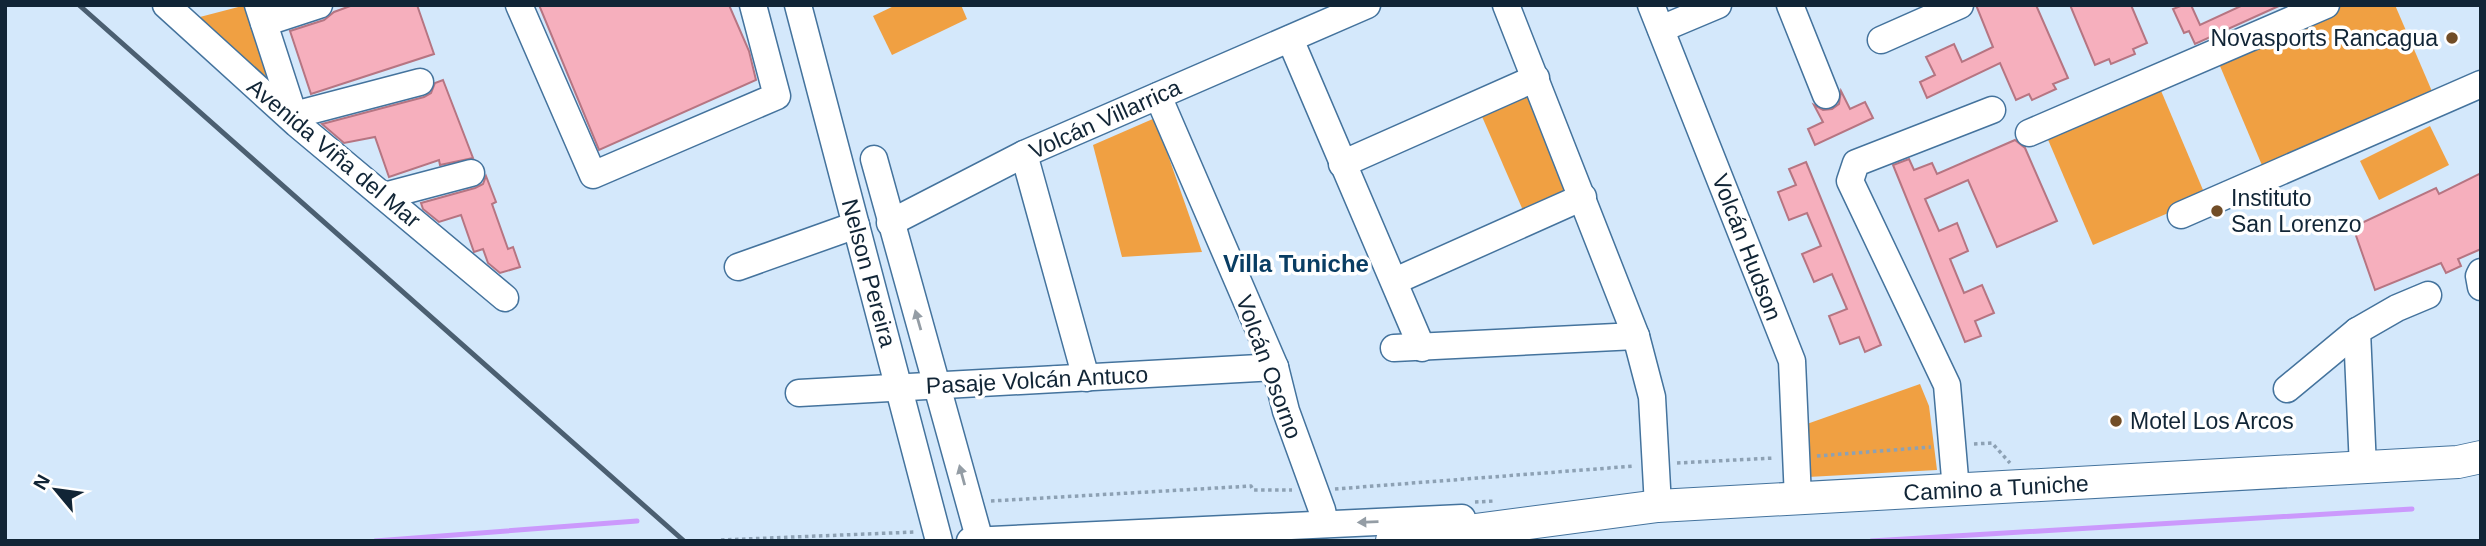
<svg xmlns="http://www.w3.org/2000/svg" width="2486" height="546" font-family="Arial,sans-serif">
	<rect width="100%" height="100%" fill="#d4e8fb"/>
	<g fill="#f0a042">
		<path d="M246,5L272,82L196,18Z"/>
		<path d="M896,5H961L967,19L892,55L873,16Z"/>
		<path d="M2340,5H2395L2434,96L2264,170L2217,59Z"/>
		<path d="M2159,86L2206,197L2093,245L2046,135Z"/>
		<path d="M1526,92L1570,193L1525,215L1480,112Z"/>
		<path d="M1155,118L1202,252L1122,257L1093,145Z"/>
		<path d="M2430,126L2449,165L2379,200L2360,161Z"/>
		<path d="M1920,384L1929,406L1937,470L1808,477L1804,425Z"/>
	</g>
	<g fill="none" stroke-linecap="round" stroke-linejoin="round">
		<g stroke="#cb99fc" stroke-width="5">
			<path d="M375,541L637,521"/>
			<path d="M1871,541L2412,509"/>
		</g>
	</g>
	<g fill="#f6afbd" stroke="#b67582" stroke-width="2">
		<path d="M353,5H417L434,54L311,94L290,31L324,20L334,12Z"/>
		<path d="M539,5H729L749,51L756,80L599,150Z"/>
		<path d="M1976,5H2036L2068,78L2053,84L2056,89L2032,100L2029,94L2016,100L2000,63L1927,98L1920,82L1935,75L1926,57L1954,44L1962,62L1993,47Z"/>
		<path d="M2070,5H2131L2147,43L2133,49L2135,54L2111,64L2109,59L2095,65Z"/>
		<path d="M2183,5H2191L2200,25L2243,5H2281L2195,44L2189,31L2184,33L2173,9Z"/>
		<path d="M443,80L473,158L440,165L439,160L389,177L375,137L344,143L322,124L424,97L431,93L435,83Z"/>
		<path d="M1841,91L1850,109L1865,102L1873,118L1815,145L1808,129L1823,122L1814,105L1823,110L1832,109L1839,104Z"/>
		<path d="M2015,140L2025,148L2057,221L1997,247L1968,180L1925,199L1939,231L1957,223L1968,251L1950,259L1964,293L1982,285L1994,313L1975,321L1981,336L1965,342L1893,165L1909,159L1914,170L1932,163L1937,174Z"/>
		<path d="M1806,162L1881,345L1865,352L1859,337L1840,344L1829,316L1847,309L1832,274L1814,282L1802,254L1821,246L1807,213L1789,220L1778,192L1796,185L1789,169Z"/>
		<path d="M2481,173V249L2458,259L2461,266L2446,273L2441,263L2375,290L2353,227L2436,188L2439,194Z"/>
		<path d="M486,176L496,202L492,204L508,249L513,247L520,267L500,273L488,263L483,249L474,252L461,215L439,222L423,209L421,203L475,188L483,184Z"/>
	</g>
	<g fill="none" stroke-linecap="round" stroke-linejoin="round">
		<g stroke="#44739d" stroke-width="29">
			<g id="minor">
				<path d="M166,5L297,124L505,298"/>
				<path d="M258,5L296,122"/>
				<path d="M519,5L593,175L777,96L753,5"/>
				<path d="M798,5L939,541"/>
				<path d="M1506,5L1636,336L1652,397L1658,506"/>
				<path d="M1651,5L1792,361L1798,499"/>
				<path d="M1790,5L1826,95"/>
				<path d="M264,23L319,5"/>
				<path d="M1661,29L1718,5"/>
				<path d="M1290,39L1422,348"/>
				<path d="M1881,40L1960,5"/>
				<path d="M1158,96L1275,367L1286,411L1322,510L1325,524"/>
				<path d="M294,115L420,82"/>
				<path d="M2029,133L2326,5"/>
				<path d="M1024,154L1086,378"/>
				<path d="M874,159L980,541"/>
				<path d="M1342,164L1536,78"/>
				<path d="M384,196L471,173"/>
				<path d="M2181,215L2481,84"/>
				<path d="M890,223L1024,154L1367,5"/>
				<path d="M738,267L856,225"/>
				<path d="M2481,272L2479,276L2481,287"/>
				<path d="M1395,281L1583,197"/>
				<path d="M2357,331L2363,468"/>
				<path d="M1394,348L1636,336"/>
				<path d="M2287,389L2357,331L2397,308L2428,295"/>
				<path d="M799,393L1275,367"/>
				<path d="M1956,490L1947,385L1850,181L1856,163L1992,110"/>
				<path d="M970,541L1462,518"/>
			</g>
		</g>
		<g stroke="#44739d" stroke-width="34">
			<path id="major" d="M1392,541L1658,506L2458,462L2481,457"/>
		</g>
		<g stroke="#8da1b4" stroke-width="3.5" stroke-dasharray="3.5 3.5" stroke-linecap="butt">
			<path d="M1974,444L1992,443L2010,463"/>
			<path d="M1817,456L1931,447"/>
			<path d="M1677,463L1774,458"/>
			<path d="M1335,489L1635,466"/>
			<path d="M991,501L1251,486L1253,490H1292"/>
			<path d="M1475,502L1495,501"/>
			<path d="M721,540L915,532"/>
		</g>
		<use href="#minor" stroke="#fff" stroke-width="26"/>
		<use href="#major" stroke="#fff" stroke-width="32"/>
		<path stroke="#4b5f71" stroke-width="5" d="M79,5L684,541"/>
	</g>
	<defs><path id="oneway-solid" d="M-6-.8H1V-3.2L6.5 0L1 3.2V.8H-6Z" transform="scale(1.75)"/></defs>
	<g fill="#949da5">
		<use href="#oneway-solid" transform="translate(918 320) rotate(-106)"/>
		<use href="#oneway-solid" transform="translate(962 475) rotate(-105)"/>
		<use href="#oneway-solid" transform="translate(1368 522) rotate(178)"/>
	</g>
	<g fill="#714d27" stroke="#fff" stroke-width="2.5">
		<circle cx="2452" cy="38" r="7"/>
		<circle cx="2217" cy="211" r="7"/>
		<circle cx="2116" cy="421" r="7"/>
	</g>
	<g text-anchor="middle" dominant-baseline="central" stroke-width="7" stroke-linejoin="round" paint-order="stroke">
		<g font-size="23" fill="#112536" stroke="#fff" text-anchor="start">
			<text x="2438" y="38" text-anchor="end">Novasports Rancagua</text>
			<text x="2231" y="198">Instituto<tspan x="2231" dy="26">San Lorenzo</tspan></text>
			<text x="2130" y="421">Motel Los Arcos</text>
		</g>
		<g font-size="23" fill="#112536" stroke="#fff">
			<text transform="translate(1105 119) rotate(-24)">Volcán Villarrica</text>
			<text transform="translate(334 153) rotate(40)">Avenida Viña del Mar</text>
			<text transform="translate(1747 247) rotate(69)">Volcán Hudson</text>
			<text transform="translate(869 273) rotate(75)">Nelson Pereira</text>
			<text transform="translate(1269 367) rotate(70)">Volcán Osorno</text>
			<text transform="translate(1037 380) rotate(-3)">Pasaje Volcán Antuco</text>
			<text transform="translate(1996 488) rotate(-3)">Camino a Tuniche</text>
		</g>
		<g font-size="24" font-weight="bold" fill="#093d63" stroke="#fff">
			<text x="1296" y="263">Villa Tuniche</text>
		</g>
	</g>
	<rect width="2486" height="546" fill="none" stroke="#112536" stroke-width="14"/>
	<g transform="translate(56 490) rotate(299)" stroke="#ffffff" stroke-width="5" paint-order="stroke">
	<path d="M0-5L12 26L0 18L-12 26Z" fill="#112536"/>
	<text y="-10" font-size="19" font-weight="bold" text-anchor="middle" fill="#112536">N</text>
	</g>
</svg>
